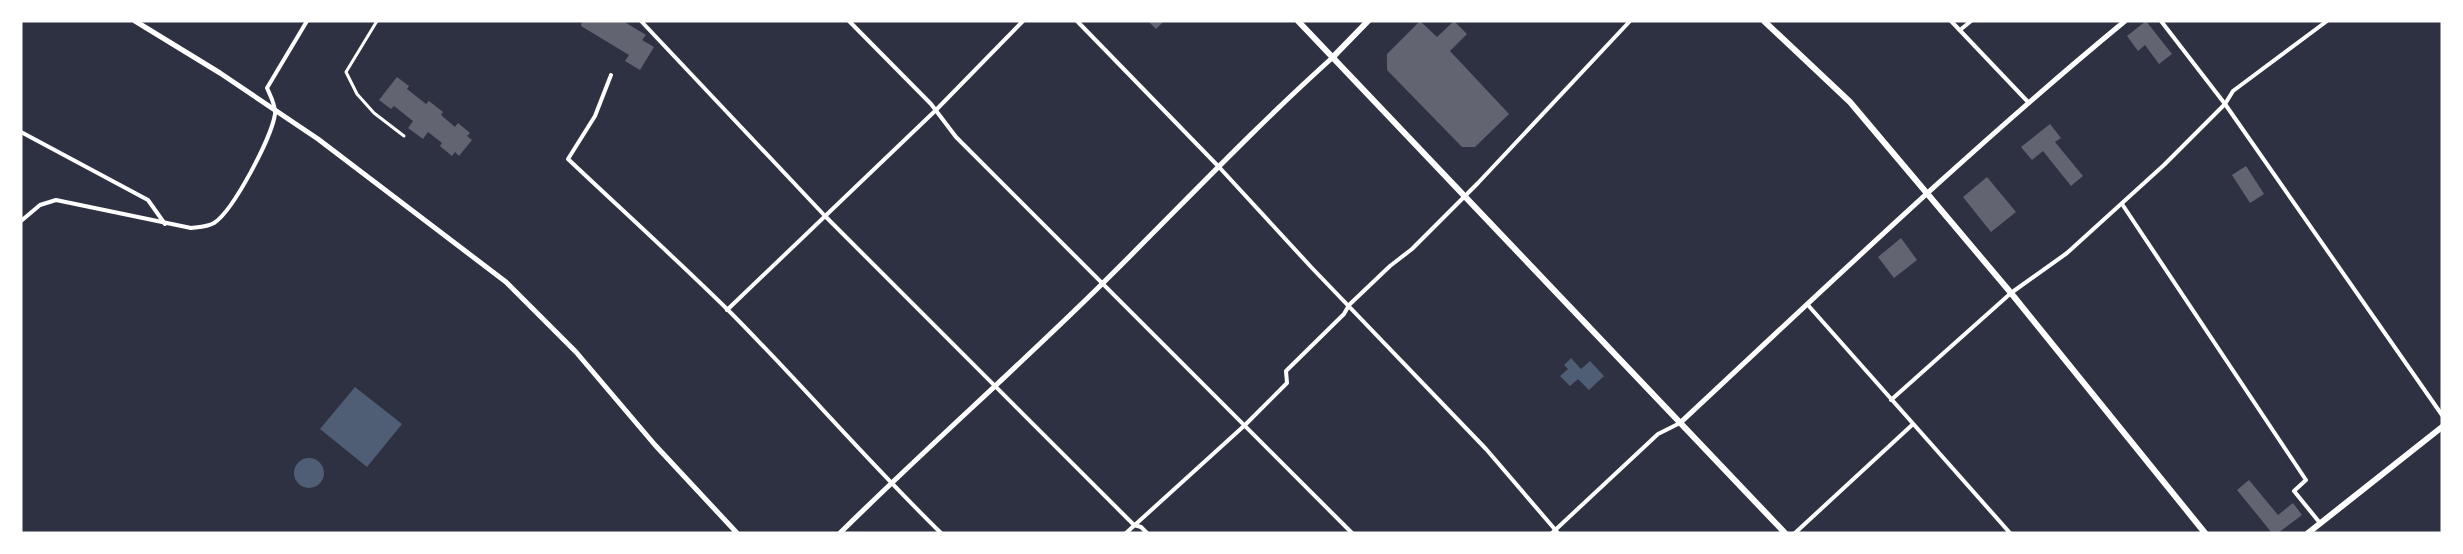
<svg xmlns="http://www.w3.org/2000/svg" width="2463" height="554" font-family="'PT Sans',sans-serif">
	<rect width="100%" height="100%" fill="#2d3142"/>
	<g fill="#4f5d75">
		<path d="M1571,358L1581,369L1590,361L1604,376L1589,390L1578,379L1570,386L1560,376L1568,369L1564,365Z"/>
		<path d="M355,387L402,424L367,467L320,429Z"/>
		<circle cx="309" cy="473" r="15"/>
	</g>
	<g fill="#626471">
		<path d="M582,21H623L646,35L642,40L654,47L640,70L625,61L629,55L581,26Z"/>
		<path d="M1148,21H1164L1156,29Z"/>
		<path d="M1420,21L1437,37L1454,21L1467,34L1450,51L1509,114L1475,147H1462L1387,70V54Z"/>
		<path d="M2146,21L2172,54L2159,64L2145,45L2138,51L2127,36Z"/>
		<path d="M397,77L409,86L407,89L426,104L429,101L443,112L441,115L455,127L458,123L470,133L467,136L472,140L459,156L455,152L452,156L440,146L442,143L428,132L423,139L408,128L413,121L394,106L391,109L379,100Z"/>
		<path d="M2050,124L2061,138L2055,142L2083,176L2071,186L2043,151L2032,160L2021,147Z"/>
		<path d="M2246,166L2264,194L2250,203L2232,175Z"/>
		<path d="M1987,177L2016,212L1991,232L1963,197Z"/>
		<path d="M1901,238L1917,260L1894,278L1878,257Z"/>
		<path d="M2249,480L2278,515L2293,503L2302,515L2278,533H2272L2237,490Z"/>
	</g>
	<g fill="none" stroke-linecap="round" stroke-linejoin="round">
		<path stroke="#fff" stroke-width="3" d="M377,21L346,72L357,94L374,113L404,136"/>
		<g stroke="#fff" stroke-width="4">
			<path d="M641,21L826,217L1134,525L1141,527L1147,533"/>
			<path d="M849,21L931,104L956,137L1352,533"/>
			<path d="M1077,21L1219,167L1312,268L1486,449L1558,533"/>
			<path d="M1951,21L2029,103"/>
			<path d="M2161,21L2225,104L2442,415"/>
			<path d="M1960,30L1971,21"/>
			<path d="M611,75L595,116L568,159C621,209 675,258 727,309C800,382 867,461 941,533"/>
			<path d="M21,132L148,200L165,224"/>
			<path d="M2122,204L2306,480L2294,491L2320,523"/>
			<path d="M21,221L40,205L56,200L191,228C199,227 207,227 214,223C233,211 272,137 275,114C276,106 270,95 267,88L307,21"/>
			<path d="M1807,304L2010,533"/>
			<path d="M727,310L936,110L1023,21"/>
			<path d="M1891,400L2011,293L2067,253L2164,165L2225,104L2233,91L2327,21"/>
			<path d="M1126,533L1245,425L1287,383L1286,371L1344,314L1349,305L1390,266L1412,249L1478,183L1630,21"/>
			<path d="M1552,533L1658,434L1680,423"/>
			<path d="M1795,533L1912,425"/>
		</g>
		<g stroke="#fff" stroke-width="5">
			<path d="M135,21L220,73L318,139L506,282L576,352L655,445L737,533"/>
			<path d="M1680,423C1826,287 1971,148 2125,21"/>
			<path d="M840,533C926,448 1017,368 1103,283C1179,208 1252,130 1332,58"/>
		</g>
		<g stroke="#fff" stroke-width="6">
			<path d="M1332,58L1368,21"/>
			<path d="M2308,533L2442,427"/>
		</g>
		<g stroke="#fff" stroke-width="6">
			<path d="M1298,21L1785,533"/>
			<path d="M1764,21L1850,102L2011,293L2205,533"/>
		</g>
	</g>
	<rect width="2463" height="554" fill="none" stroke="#ffffff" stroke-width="45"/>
</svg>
